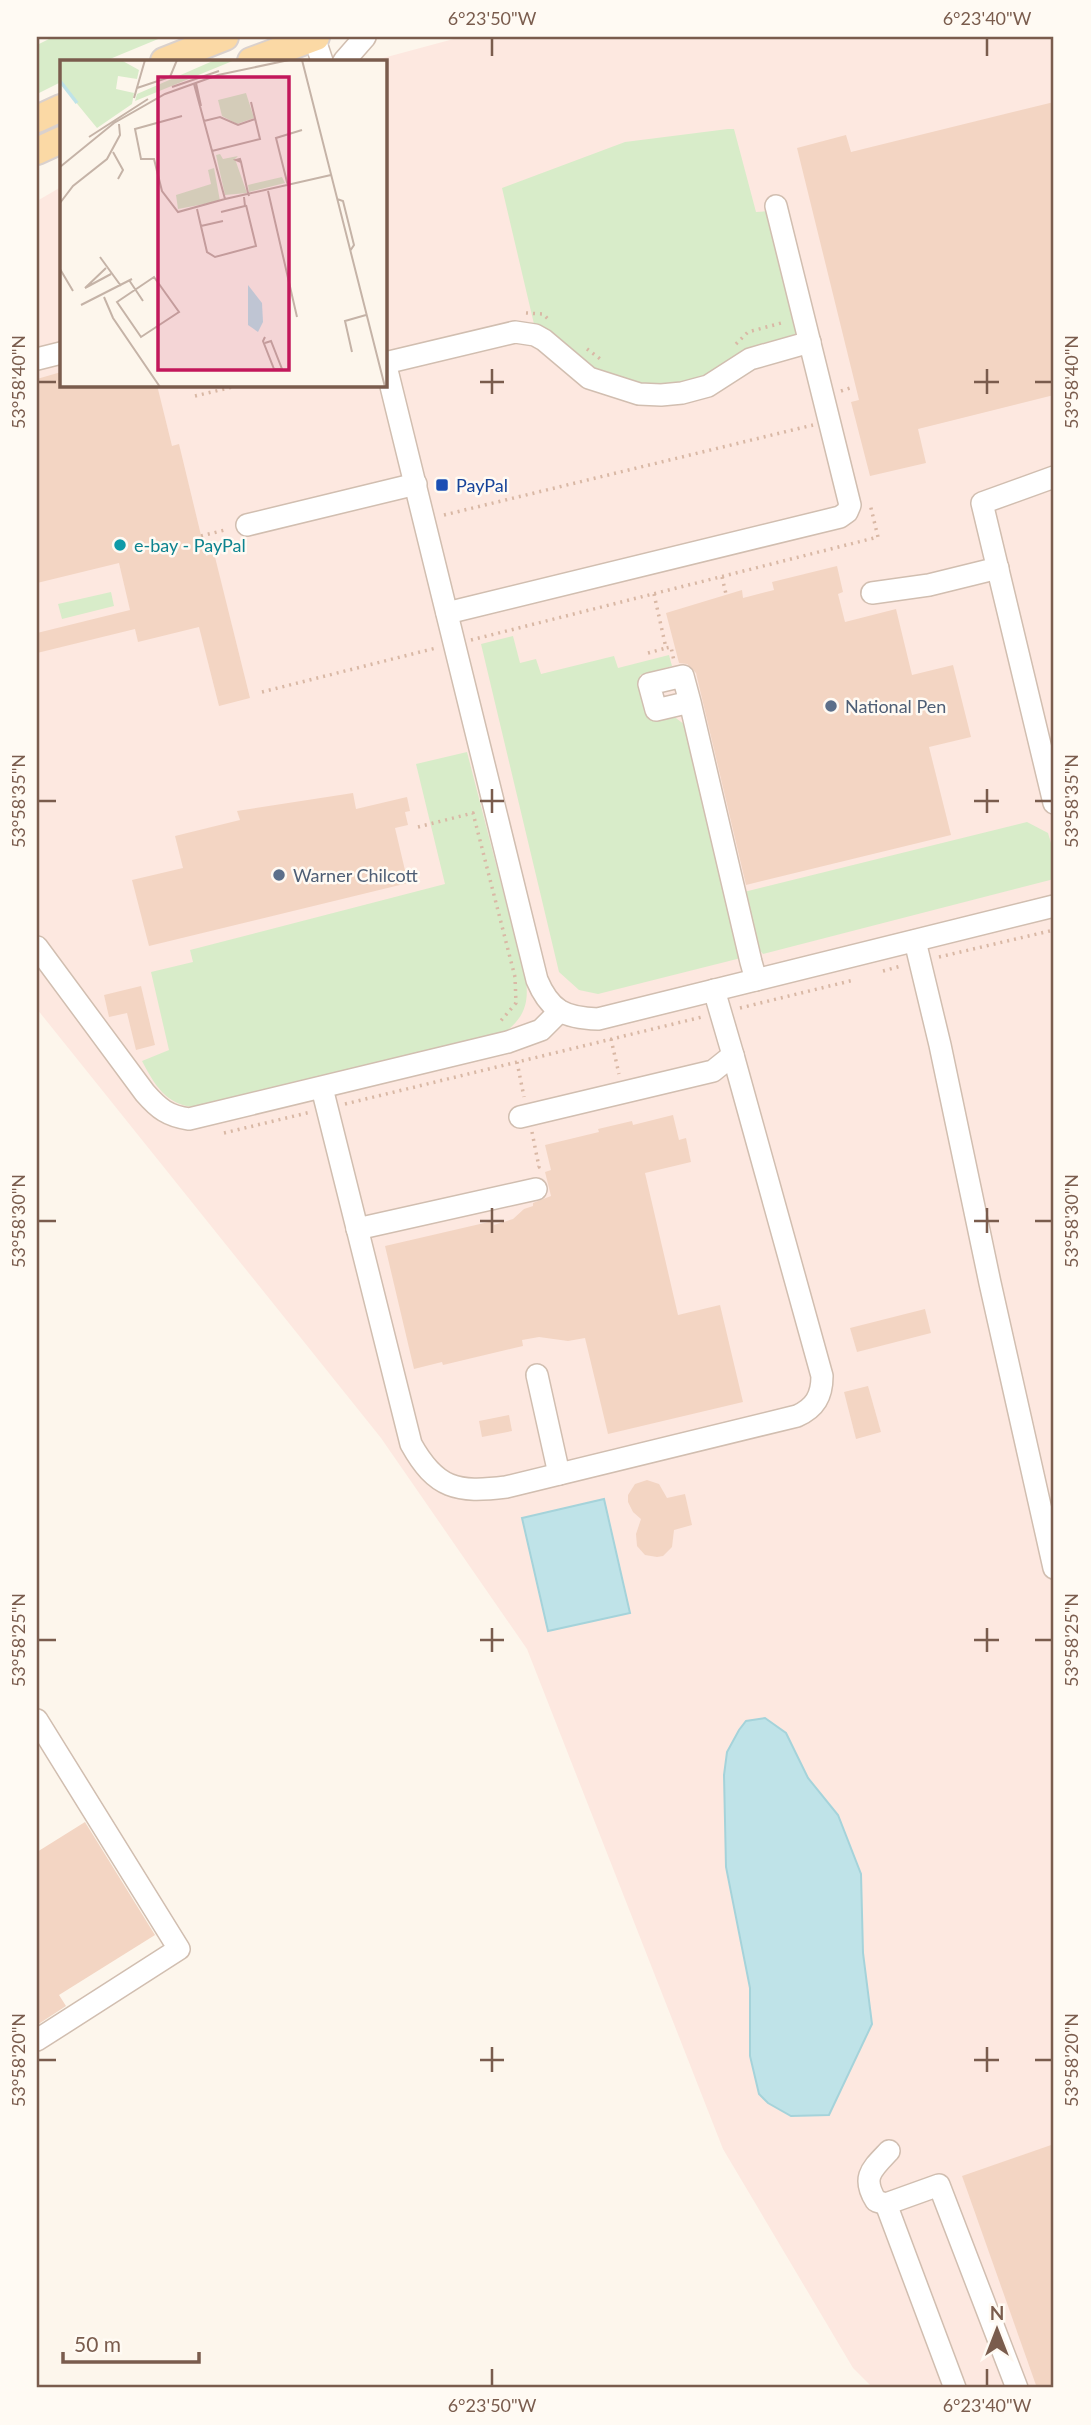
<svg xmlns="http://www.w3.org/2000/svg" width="1091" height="2425" font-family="Lato,sans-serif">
	<rect width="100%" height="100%" fill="#fdf6ec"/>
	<path fill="#fde8e0" d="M461,37H1054V2388H873L853,2368L723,2149L527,1649L381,1438L37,1009V201L61,187V385H385V61H372Z"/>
	<g fill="#d8ecc9">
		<path d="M53,37H163L105,61H61V82L37,94V45Z"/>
		<path d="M728,129H734L756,212L770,211L800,335L706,380L654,387L596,371L571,351L555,335L534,324L502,188L625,142Z"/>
		<path d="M111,592L114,606L62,619L58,604Z"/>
		<path d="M513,636L520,663L536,659L541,674L614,656L618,668L669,655L672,666L640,675L651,719L661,720L672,715L685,725L741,958L598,994L579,990L559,972L481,644Z"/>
		<path d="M467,752L526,980C529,1003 524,1018 505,1032L194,1107C166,1105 154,1084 142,1061L169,1050L151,972L193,962L190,950L445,884L416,764Z"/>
		<path d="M1027,822L1048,833L1054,853V879L763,954L756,946L744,892Z"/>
	</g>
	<g fill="#bfe3e8" stroke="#a5d3da" stroke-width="2">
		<path d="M604,1499L630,1613L548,1631L522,1518Z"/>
		<path d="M765,1718L786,1733L808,1778L838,1815L861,1874L863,1953L872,2024L829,2115L791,2116L768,2103L759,2094L750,2056V1988L726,1867L724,1775L727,1752L739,1730L746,1721Z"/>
	</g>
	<g fill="#f3d5c3">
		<path d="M1054,102V395L918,429L926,463L870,476L851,402L859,400L797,148L846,135L851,152Z"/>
		<path d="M61,372V385H157L172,446L179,444L206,556L214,553L250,698L219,706L199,627L138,642L135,629L37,653V633L130,610L119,563L37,583V379Z"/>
		<path d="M837,566L843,592L838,594L845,622L896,609L912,675L953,665L971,737L929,747L951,835L746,885L696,673L687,664L679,663L666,613L742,590L743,598L774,590L772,582Z"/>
		<path d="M353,793L356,809L407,797L410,811L405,812L408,825L395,828L408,883L149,946L132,880L183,868L175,836L240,820L237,811Z"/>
		<path d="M141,986L155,1045L136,1050L127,1013L109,1017L104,995Z"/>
		<path d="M673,1115L679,1140L686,1138L691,1162L645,1173L678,1315L720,1305L743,1402L608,1434L585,1338L568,1341L539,1337L522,1340L523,1346L443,1365L442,1362L414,1369L385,1246L493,1221L494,1225L513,1219L524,1209L533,1206V1203L551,1196L545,1172L551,1170L545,1145L599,1132L598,1129L632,1121L633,1125Z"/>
		<path d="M925,1309L931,1333L857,1352L850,1328Z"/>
		<path d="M868,1386L881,1432L856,1439L844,1392Z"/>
		<path d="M509,1415L512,1431L482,1437L479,1421Z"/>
		<path d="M647,1480L659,1484L667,1498L685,1494L692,1525L674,1530L672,1547L663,1556L657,1557L645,1555L637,1546L636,1534L641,1519L633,1512L628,1502V1495L635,1484Z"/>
		<path d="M85,1822L155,1935L59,1995L66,2006L37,2025V1852Z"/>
		<path d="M1054,2144V2388H1037L962,2176Z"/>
	</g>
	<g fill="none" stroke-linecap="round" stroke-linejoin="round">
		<g stroke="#d1beb0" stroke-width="24">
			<g id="minor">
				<path d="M314,37L322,61"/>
				<path d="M344,61L365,37"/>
				<path d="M37,359L61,353"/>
				<path d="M385,362L537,980C550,1011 565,1018 598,1019L1054,906"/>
				<path d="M385,363L515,332L535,335L544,340L589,378L639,394L661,395L682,393L708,386L750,359L810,342"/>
				<path d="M1054,477L982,503L1054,803"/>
				<path d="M247,525L416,484"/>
				<path d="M872,593L929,585L998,568"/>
				<path d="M447,613L840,517L847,512L850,505L776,206"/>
				<path d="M690,702L656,710L649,684L683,676L690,702L751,962L756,980"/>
				<path d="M915,941L940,1045L990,1283L1054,1568"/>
				<path d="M37,947L145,1093C159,1109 168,1116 189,1119L508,1042L541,1030L560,1011"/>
				<path d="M322,1088L411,1444C436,1489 457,1493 506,1487L797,1416C815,1408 822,1396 822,1376L733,1055"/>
				<path d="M520,1117L713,1071L733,1055L714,990"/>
				<path d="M357,1229L536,1189"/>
				<path d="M537,1375L559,1474"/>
				<path d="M37,1720L179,1949L37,2040"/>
				<path d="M889,2151C872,2169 861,2177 876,2201L886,2204L939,2185L1017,2388"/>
				<path d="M886,2204L955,2388"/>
			</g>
		</g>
		<g stroke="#dad1cd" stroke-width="30">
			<g id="major">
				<path d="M164,61L225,37"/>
				<path d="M251,61L316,37"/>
				<path d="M37,119L61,108"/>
				<path d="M37,151L61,140"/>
			</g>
		</g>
		<g stroke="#d9b8a5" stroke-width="3.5" stroke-dasharray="2 5" stroke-linecap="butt">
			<path d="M526,313L543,314L548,319"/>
			<path d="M736,344L748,332L785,322"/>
			<path d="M587,349L603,361"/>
			<path d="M841,391L853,387"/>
			<path d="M195,396L241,385"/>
			<path d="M444,515L813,425"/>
			<path d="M201,536L225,530"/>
			<path d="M722,577L726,594"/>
			<path d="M654,594L666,648L671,647L674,661"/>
			<path d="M471,640L878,537L870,504"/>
			<path d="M648,653L666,648"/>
			<path d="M262,692L436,648"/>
			<path d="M418,827L473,813L515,977L516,1003L499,1023"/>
			<path d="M939,957L1054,930"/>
			<path d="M883,971L901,966"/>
			<path d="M740,1008L854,980"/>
			<path d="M611,1039L619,1074"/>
			<path d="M517,1062L524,1097"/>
			<path d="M345,1104L702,1017"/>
			<path d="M532,1132L539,1167L534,1169"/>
			<path d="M224,1133L311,1112"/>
		</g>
		<use href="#minor" stroke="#fff" stroke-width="21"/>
		<use href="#major" stroke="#fbd9a5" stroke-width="26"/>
	</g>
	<path fill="none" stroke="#7a5c4d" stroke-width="2.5" d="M492,38V56M987,38V56M492,369V394M987,369V394M38,382H56M480,382H504M974,382H999M1035,382H1052M492,789V813M987,789V813M38,801H56M480,801H504M974,801H999M1035,801H1052M492,1208V1233M987,1208V1233M38,1221H56M480,1221H504M974,1221H999M1035,1221H1052M492,1628V1652M987,1628V1652M38,1640H56M480,1640H504M974,1640H999M1035,1640H1052M492,2047V2072M987,2047V2072M38,2060H56M480,2060H504M974,2060H999M1035,2060H1052M492,2369V2386M987,2369V2386"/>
	<rect fill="#1a4fb4" stroke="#fffaf3" stroke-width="2.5" x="435" y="478" width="14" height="14" rx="3.5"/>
	<circle fill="#0f9aa8" stroke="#fffaf3" stroke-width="2.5" cx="120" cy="545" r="7"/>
	<g fill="#5c6f8a" stroke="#fffaf3" stroke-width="2.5">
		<circle cx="831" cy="706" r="7"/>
		<circle cx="279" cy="875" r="7"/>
	</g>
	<g text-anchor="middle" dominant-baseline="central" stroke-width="5" stroke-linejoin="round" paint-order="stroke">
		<g font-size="18" fill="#164399" stroke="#fffaf3" text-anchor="start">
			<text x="456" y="485">PayPal</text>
		</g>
		<g font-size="18" fill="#0d838f" stroke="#fffaf3" text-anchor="start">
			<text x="134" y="545">e-bay - PayPal</text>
		</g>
		<g font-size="18" fill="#4e5e75" stroke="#fffaf3" text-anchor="start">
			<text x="845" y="706">National Pen</text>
			<text x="293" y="875">Warner Chilcott</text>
		</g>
	</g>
	<g transform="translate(60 60)">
		<rect width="327" height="327" fill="#fdf6ec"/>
		<path d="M0,0H61L79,10L77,19L58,16L56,29L74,33L72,44L37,68L0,23ZM155,0H175L75,41L77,34ZM186,33L194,58L177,64L162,56L158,40ZM160,94L163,99L178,96L175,99L187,133L165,135L156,95ZM154,108L160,141L118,149L116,135L151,124L148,110ZM222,117L225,123L189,132L188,125Z" fill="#d8ecc9"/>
		<path d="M188,225L202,243L203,262L198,272L188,265Z" fill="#bfe3e8"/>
		<path fill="none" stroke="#bfe3e8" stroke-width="3.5" d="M0,21L17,43"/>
		<path fill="none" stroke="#c5b3a7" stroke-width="2" d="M242,0L325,327M136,23L141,46M134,24L165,139L271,115M112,27L159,11M77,28L110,17L117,0M74,38L85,0M122,56L75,69L81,99H94L102,131L118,152L165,139M144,61L160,57L178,65L195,59M29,77L88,39M152,91L200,79L191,42M53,92L63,110L58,119M181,102L176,100L180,99L181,102L188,133L189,136M0,107L54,63L105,34L158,15L229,0M228,126L216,78L242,70M208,131L237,257M277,139L283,141L294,185L290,191M0,143L13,126L47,99L60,75L59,64M137,149L147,192L155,197L196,186L186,145M161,152L185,146L184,137M141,166L163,161M40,197L61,226M46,208L25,228L51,214M0,209L13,231M94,217L119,252L81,277L57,242ZM69,220L83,241M44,237L53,258L100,327M21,245L72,219M205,283L211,281L222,309H214L203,281L205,277M292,292L285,261L306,255"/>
		<path fill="#c2185b" fill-opacity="0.15" stroke="#c2185b" stroke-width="3.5" d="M98,17H229V310H98Z"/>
		<rect width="327" height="327" fill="none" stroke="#7a5c4d" stroke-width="3.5"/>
	</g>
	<rect width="1091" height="2425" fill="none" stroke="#fffaf3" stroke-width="77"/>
	<g transform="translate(997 2330)" stroke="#fffaf3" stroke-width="5" paint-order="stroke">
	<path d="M0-5L12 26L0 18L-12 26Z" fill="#7a5c4d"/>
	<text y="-10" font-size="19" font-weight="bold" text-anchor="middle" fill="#7a5c4d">N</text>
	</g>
	<path d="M63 2352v10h136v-10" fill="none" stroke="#7a5c4d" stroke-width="3.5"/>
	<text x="74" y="2352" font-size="21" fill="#7a5c4d" stroke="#fffaf3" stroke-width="5" paint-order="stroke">50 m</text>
	<rect x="38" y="38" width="1014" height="2348" fill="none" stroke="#7a5c4d" stroke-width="2.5"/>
	<g font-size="18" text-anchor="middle" fill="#7a5c4d">
		<text x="492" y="25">6°23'50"W</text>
		<text x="987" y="25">6°23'40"W</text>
		<text transform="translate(19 382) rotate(-90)" y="6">53°58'40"N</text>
		<text transform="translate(1072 382) rotate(-90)" y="6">53°58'40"N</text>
		<text transform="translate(19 801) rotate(-90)" y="6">53°58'35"N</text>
		<text transform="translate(1072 801) rotate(-90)" y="6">53°58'35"N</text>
		<text transform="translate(19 1221) rotate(-90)" y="6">53°58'30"N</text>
		<text transform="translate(1072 1221) rotate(-90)" y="6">53°58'30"N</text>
		<text transform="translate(19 1640) rotate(-90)" y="6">53°58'25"N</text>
		<text transform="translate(1072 1640) rotate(-90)" y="6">53°58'25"N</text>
		<text transform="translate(19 2060) rotate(-90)" y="6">53°58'20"N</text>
		<text transform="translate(1072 2060) rotate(-90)" y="6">53°58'20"N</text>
		<text x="492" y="2412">6°23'50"W</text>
		<text x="987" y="2412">6°23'40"W</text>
	</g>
</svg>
